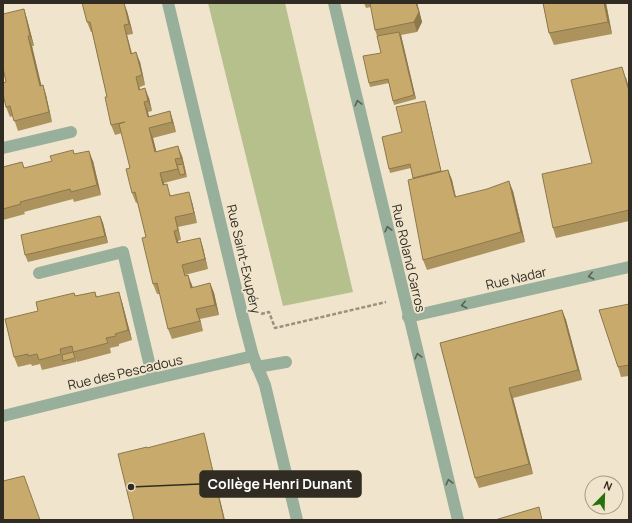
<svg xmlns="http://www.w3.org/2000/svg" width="632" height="523" font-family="Manrope,sans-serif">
	<rect width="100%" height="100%" fill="#f0e5cc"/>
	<path fill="#b6c08d" d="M208,3H285L353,292L283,306Z"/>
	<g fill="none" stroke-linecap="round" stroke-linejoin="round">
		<path stroke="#99917f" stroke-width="2.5" stroke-dasharray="4 2" stroke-linecap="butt" d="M261,314L269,312L275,328L386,302"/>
		<g stroke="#98b09b" stroke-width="12">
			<path d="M3,148L71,132"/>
			<path d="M39,273L123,252L153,379"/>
			<path d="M257,367L286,362"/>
		</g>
		<g stroke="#98b09b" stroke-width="12">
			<path d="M168,3L243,318L253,356L265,385L297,520"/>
			<path d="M334,3L458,520"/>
			<path d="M408,317L629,267"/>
			<path d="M3,416L153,379L253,356"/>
		</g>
	</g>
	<g fill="#ac935d">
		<path d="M364,3H417L422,22L417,32L401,35L416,99L394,105L389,83L370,87L369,83L381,53L377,36L375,30L371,7L366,8Z"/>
		<path d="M543,3H606L612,34L554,45L549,33Z"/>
		<path d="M24,9L27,19L34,46H32L41,86L43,85L46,95L52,122L18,131L13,116L10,117L6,107Z"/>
		<path d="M127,11L133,34L127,35L132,53L140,62L145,85L140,87V90L149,98L152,111L148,112L149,117L170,111L173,121L176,132L153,138L156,151L182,156L187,177L164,183V184L170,194L171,196L192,202L197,223L178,227L181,240L178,241V243L200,238L203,248L208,269L185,275L186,276L192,285L193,288L210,283L214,293L219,315L200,319L203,331L172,339L168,329L160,294H157L153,284L146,237L138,202L136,203L132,193L130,168L122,133L115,135L111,125L107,97L92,32H91L87,22Z"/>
		<path d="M626,77L629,88V221L556,238L553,228L592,163Z"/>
		<path d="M426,104L441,171L448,170L452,180L456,197L513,191L525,242L427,270L423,260L413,178L411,168L390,173L389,169L402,132Z"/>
		<path d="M75,154L93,161L101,195L74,202L73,199L24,212L25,214L3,220V167L22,162L24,168L52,161Z"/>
		<path d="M100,216L103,223L108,243L28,262L25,255Z"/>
		<path d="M95,292L97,297L122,302L132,340L119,344V346L110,348L111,353L77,362L76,360V362L42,370L40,364L32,366L31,364L18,367L14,357L38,311L74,293L76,296Z"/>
		<path d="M629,304V376L621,377L618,367Z"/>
		<path d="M562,310L566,320L582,380L513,398L533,474L479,488L475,478L440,343Z"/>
	</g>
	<g fill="#8c784c">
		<path d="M124,3L127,11L133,34L129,24Z"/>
		<path d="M416,3H417L418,6L422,22L417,32L414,22Z"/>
		<path d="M604,3H606L612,34L608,22Z"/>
		<path d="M24,9L27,19L34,46L30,36Z"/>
		<path d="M124,25L127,35L134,64L131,54Z"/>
		<path d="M399,32L401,35L416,99L414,95Z"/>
		<path d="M28,36L32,46L44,96L40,86Z"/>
		<path d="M136,52L140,62L145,85L142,75Z"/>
		<path d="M622,67L629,88V91Z"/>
		<path d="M43,85L46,95L52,122L49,112Z"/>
		<path d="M145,88L149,98L152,111L148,101Z"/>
		<path d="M425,101L426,104L443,179L442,175Z"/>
		<path d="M144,102L148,112L151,127L148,117Z"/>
		<path d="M170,111L173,121L176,132L172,122Z"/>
		<path d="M149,128L153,138L159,162L155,152Z"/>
		<path d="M178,146L182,156L187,177L181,158Z"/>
		<path d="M89,151L93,161L101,195L97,185Z"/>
		<path d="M448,170L452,180L458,207L455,197Z"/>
		<path d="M160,173L164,183L166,195L163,185Z"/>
		<path d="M509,181L513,191L525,242L521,232Z"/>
		<path d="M189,192L192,202L197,223L194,213Z"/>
		<path d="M100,216L103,223L108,243L105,236Z"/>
		<path d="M175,217L178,227L181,240L178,230Z"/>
		<path d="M174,231L178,241L181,253L177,243Z"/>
		<path d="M200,238L203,248L208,269L205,259Z"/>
		<path d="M188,275L192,285L195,298L191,288Z"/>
		<path d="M210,283L214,293L219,315L215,305Z"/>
		<path d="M119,292L122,302L132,340L128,330Z"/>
		<path d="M196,309L200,319L203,331L200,321Z"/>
		<path d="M562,310L566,320L582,380L578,370Z"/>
		<path d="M509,388L513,398L533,474L529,464Z"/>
		<path d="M204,433L205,437L225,520H224Z"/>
	</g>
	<g fill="#c8ab6c" stroke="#8c784c">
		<path d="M82,3H124L129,24L124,25L131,54L136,52L142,75L136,77L139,90L145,88L148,101L144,102L148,117L170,111L172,122L149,128L155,152L178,146L181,158L175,159L178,169L160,173L163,185L167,184L170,196L189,192L194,213L175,217L178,230L174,231L177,243L200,238L205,259L182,265L185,276L188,275L191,288L210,283L215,305L196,309L200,321L168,329L157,283L153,284L142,238L146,237L135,192L132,193L126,169L130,168L119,124L125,122L111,125L105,97H107L90,22H87Z"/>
		<path d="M370,3H416L419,12L414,22L375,30Z"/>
		<path d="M543,3H604L608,22L549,33Z"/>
		<path d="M24,9L30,36H28L40,86L43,85L49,112L14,121L10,106L6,107L3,94V83L6,82L3,68V14Z"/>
		<path d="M399,32L414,95L393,101L388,79L369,83L363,56L381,53L377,36Z"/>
		<path d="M622,67L629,91V210L553,228L542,174L592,163L571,80Z"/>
		<path d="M425,101L441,171L413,178L410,164L389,169L382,137L402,132L396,107Z"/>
		<path d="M73,150L74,154L89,151L97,185L71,192L70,189L20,202L21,204L3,209V167L22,162L24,168L52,161L50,156Z"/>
		<path d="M183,164L185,174L180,175L177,165Z"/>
		<path d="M448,170L455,197L487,189L509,181L521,232L423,260L408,180Z"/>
		<path d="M100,216L105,236L25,255L21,235Z"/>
		<path d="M95,292L96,297L119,292L128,330L115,334L116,336L106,338L108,343L73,352L72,346L60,349L61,354L39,360L37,354L28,356V354L14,357L5,319L38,311L36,302L74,293L75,296Z"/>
		<path d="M629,304V365L618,367L599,310Z"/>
		<path d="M562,310L578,370L509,388L529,464L475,478L440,343Z"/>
		<path d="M73,352L75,358L63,361L62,355Z"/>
		<path d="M204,433L224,520H134L118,454L147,447V448Z"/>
		<path d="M24,476L40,520H3V481Z"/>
		<path d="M539,507L542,520H495Z"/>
	</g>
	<defs><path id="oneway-chevron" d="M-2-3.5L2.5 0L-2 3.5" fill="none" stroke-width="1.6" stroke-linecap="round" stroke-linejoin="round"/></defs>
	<g stroke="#5a6153">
		<use href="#oneway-chevron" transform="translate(358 103) rotate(-104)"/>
		<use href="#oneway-chevron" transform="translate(388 229) rotate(-104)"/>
		<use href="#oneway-chevron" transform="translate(591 276) rotate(167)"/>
		<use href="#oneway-chevron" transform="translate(464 305) rotate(167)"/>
		<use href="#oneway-chevron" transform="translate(418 356) rotate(-104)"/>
		<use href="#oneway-chevron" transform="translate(449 482) rotate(-104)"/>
	</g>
	<g text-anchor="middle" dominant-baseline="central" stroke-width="3.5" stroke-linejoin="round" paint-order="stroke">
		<g font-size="13" fill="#302c23" stroke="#f0e5cc">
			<text transform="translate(409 258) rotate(77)">Rue Roland Garros</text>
			<text transform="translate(244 259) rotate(77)">Rue Saint-Exupéry</text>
			<text transform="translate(516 278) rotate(-13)">Rue Nadar</text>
			<text transform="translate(125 372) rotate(-13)">Rue des Pescadous</text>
		</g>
	</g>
	<path fill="none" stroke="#302c23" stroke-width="1.5" d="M131 487L200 484"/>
	<circle fill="#302c23" stroke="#f0e5cc" stroke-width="1.5" cx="131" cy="487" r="4"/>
	<rect fill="#302c23" stroke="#302c23" stroke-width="1.5" x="200" y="471" width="161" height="26" rx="4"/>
	<g font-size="14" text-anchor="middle" font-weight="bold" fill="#fff">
		<text x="280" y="489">Collège Henri Dunant</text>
	</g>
	<rect width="632" height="523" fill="none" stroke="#302c23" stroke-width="8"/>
	<g transform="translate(604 495) rotate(23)"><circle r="19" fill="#f0e5cc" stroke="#a39b88"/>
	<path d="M0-3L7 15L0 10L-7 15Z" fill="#286f0e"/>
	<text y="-6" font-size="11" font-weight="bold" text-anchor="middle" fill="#302c23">N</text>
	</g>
</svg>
